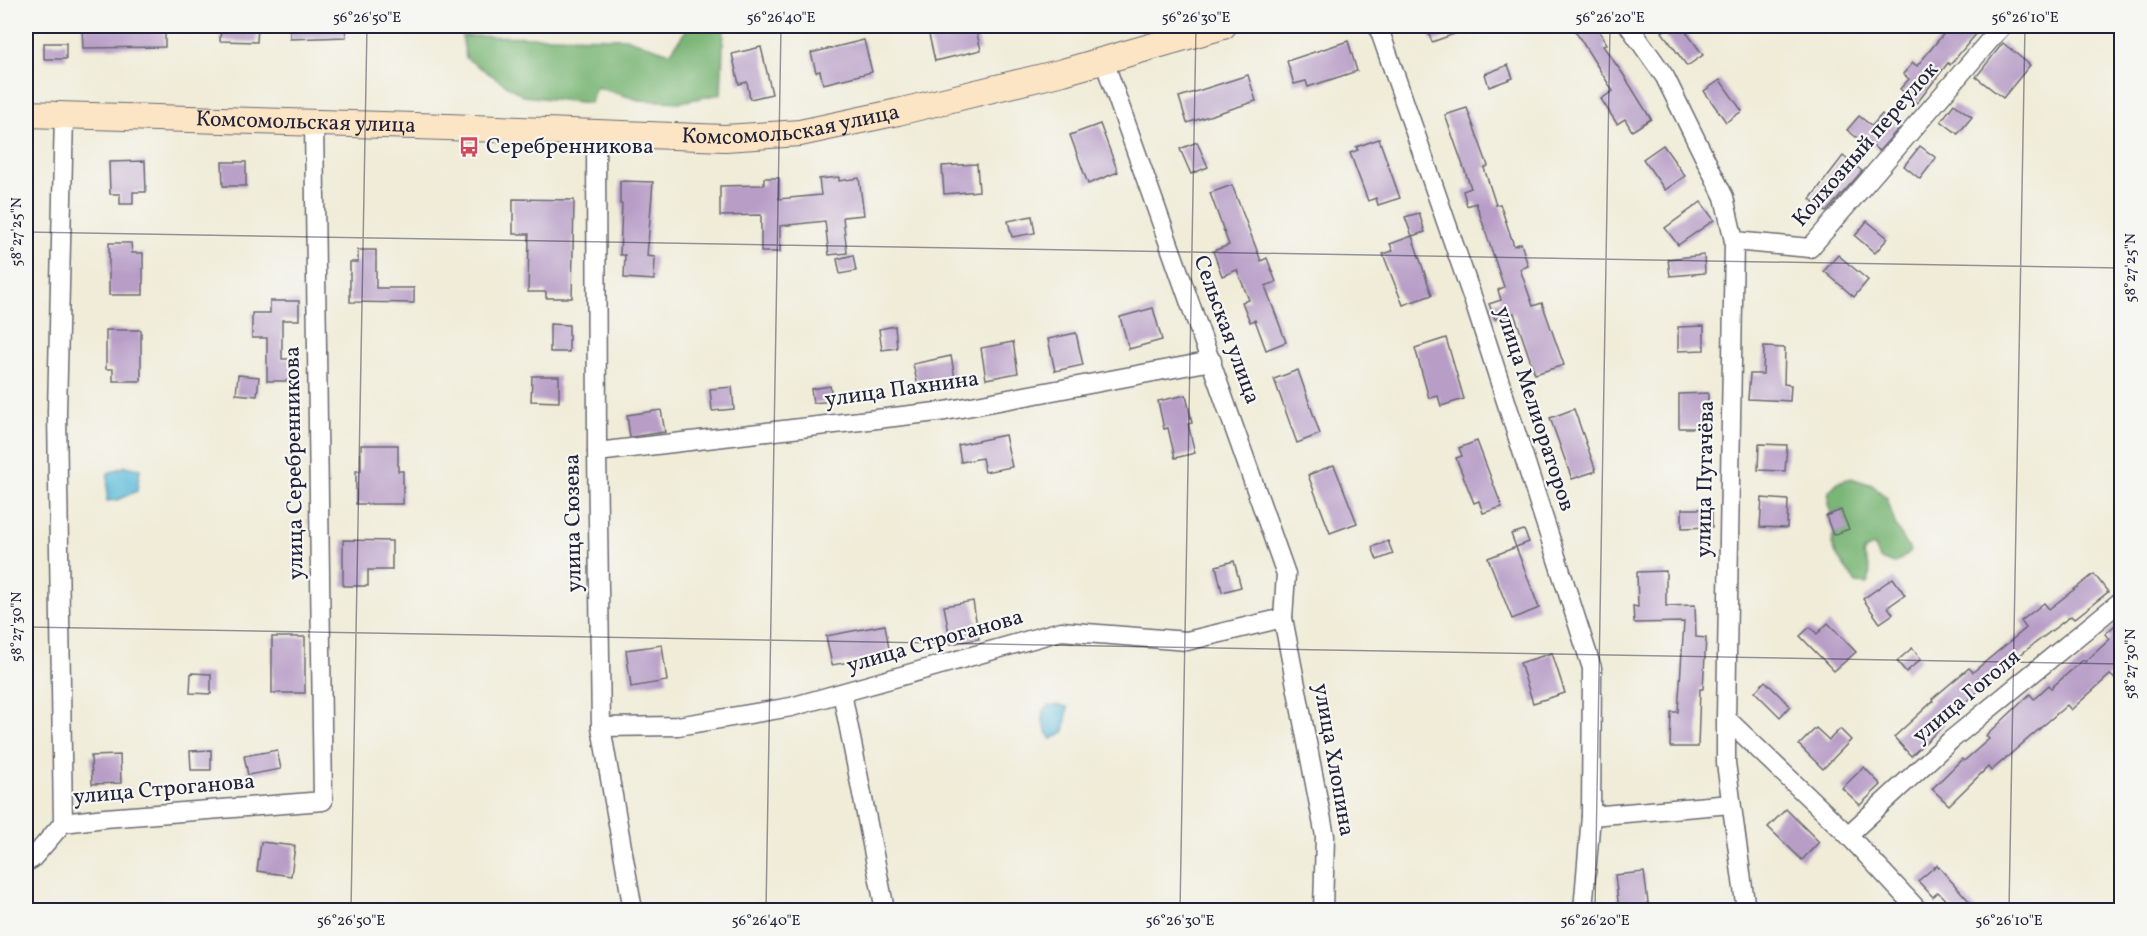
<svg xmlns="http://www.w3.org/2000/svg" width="2147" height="936" font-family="Vollkorn,serif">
	<rect width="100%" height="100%" fill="#f6f6f2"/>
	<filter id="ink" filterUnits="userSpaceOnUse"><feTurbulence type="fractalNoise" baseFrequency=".0167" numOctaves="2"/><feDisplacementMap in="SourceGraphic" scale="12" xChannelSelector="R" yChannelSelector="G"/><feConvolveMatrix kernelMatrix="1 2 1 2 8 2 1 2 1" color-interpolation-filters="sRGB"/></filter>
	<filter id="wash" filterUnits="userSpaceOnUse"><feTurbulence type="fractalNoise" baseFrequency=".008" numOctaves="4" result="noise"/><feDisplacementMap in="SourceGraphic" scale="24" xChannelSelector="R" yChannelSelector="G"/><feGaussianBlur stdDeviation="1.35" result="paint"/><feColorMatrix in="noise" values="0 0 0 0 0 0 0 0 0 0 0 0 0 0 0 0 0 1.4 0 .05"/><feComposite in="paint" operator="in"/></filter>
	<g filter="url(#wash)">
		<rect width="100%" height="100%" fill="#f0ecd8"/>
		<g fill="#7ab676" stroke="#4e6c58" stroke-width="1.5">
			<path d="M689,26H724L721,94L681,102L639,100L596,87L590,103L523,96L466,58L462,36L625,38L670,53Z"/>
			<path d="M1851,478L1872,485L1887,498L1896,527L1911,552L1894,564L1880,559L1874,545L1865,550L1863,555C1870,566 1872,572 1867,584L1856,583C1847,567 1829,554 1833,535L1848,528L1841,510L1831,514L1828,504L1829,491L1838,482Z"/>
		</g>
		<g fill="#5cbbda" stroke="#3f6e8a" stroke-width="1.5">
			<path d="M126,466L140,469L137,491L117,500L107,501L108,473Z"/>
			<path d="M1058,705L1068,707L1064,732L1052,739C1044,729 1042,723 1043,711L1049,706Z"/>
		</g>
		<g id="blocks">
			<g fill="#b89ec7">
				<path d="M82,26H165V47L83,48Z"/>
				<path d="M221,26H258L257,42L220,41Z"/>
				<path d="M290,26H345L346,37L290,39Z"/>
				<path d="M927,26H975L981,50L935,61Z"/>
				<path d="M1426,26H1474V27L1432,42Z"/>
				<path d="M1572,26H1596L1607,44L1603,46L1623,74L1651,119L1632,131L1625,119L1617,124L1601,99L1613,91Z"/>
				<path d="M1671,26H1682L1703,55L1687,66L1662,32Z"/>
				<path d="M1950,26H1983L1950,65L1948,63L1917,103L1900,89L1909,79L1903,74L1913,63L1917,66Z"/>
				<path d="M864,40L872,72L823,84L820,71L816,72L811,53Z"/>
				<path d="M1348,41L1357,71L1308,87L1306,81L1294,84L1287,61Z"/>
				<rect x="44" y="43" width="22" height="16"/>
				<path d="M2003,43L2030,65L2003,98L1976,77Z"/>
				<path d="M761,47L772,94L750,99L747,82L739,84L732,54Z"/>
				<path d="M1508,65L1513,78L1489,87L1485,74Z"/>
				<path d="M1248,75L1256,101L1187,123L1179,97Z"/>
				<path d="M1720,80L1742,111L1726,122L1704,91Z"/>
				<path d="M1954,104L1972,117L1958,134L1941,121Z"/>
				<path d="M1467,108L1488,166L1484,168L1496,205L1500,204L1514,246L1521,243L1528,266L1520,269L1533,306L1542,303L1564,365L1535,374L1514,313L1495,319L1489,304L1501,300L1498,290L1504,287L1476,203L1467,206L1463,191L1471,188L1445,115Z"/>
				<path d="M1882,114L1899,128L1879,151L1867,141L1865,144L1847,130L1859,116L1872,126Z"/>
				<path d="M1100,124L1118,172L1088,184L1070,135Z"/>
				<path d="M1379,139L1400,198L1378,205L1376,198L1368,201L1350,153L1358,150L1356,147Z"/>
				<path d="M1197,142L1208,167L1191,174L1180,149Z"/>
				<path d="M1663,145L1685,176L1665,190L1643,159Z"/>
				<path d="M1920,146L1936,158L1920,179L1904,166Z"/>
				<path d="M1843,156L1862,171L1826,212L1810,199Z"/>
				<path d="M145,161L146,192H133V204H120V194H110L109,162Z"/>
				<path d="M222,162H246V186H223Z"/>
				<path d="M977,164L979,191L944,194L942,166Z"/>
				<path d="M839,177V181L859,178L864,215L843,217L847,253L829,255L825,221L780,226V252H761V215L720,216V186L764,185V178H779V199L821,195L819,179Z"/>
				<path d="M620,181L653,182L647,256L655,257L654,280L624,278L625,255H620L622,204H620Z"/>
				<path d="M1232,185L1261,261L1267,258L1276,282L1265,286L1286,342L1266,350L1255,320L1250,322L1242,302L1249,300L1237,270L1222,276L1213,251L1229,245L1210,193Z"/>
				<path d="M513,199L574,200L572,298H546V292H528L529,234H513Z"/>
				<path d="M1701,202L1714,220L1678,245L1665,228Z"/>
				<path d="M1419,213L1425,232L1412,236L1405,217Z"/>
				<path d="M1032,216L1035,233L1012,237L1008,221Z"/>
				<path d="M1867,221L1888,238L1875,253L1855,236Z"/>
				<path d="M1412,236L1432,295L1403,305L1383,254L1393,251L1390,244Z"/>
				<path d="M109,243H131L132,253H143V295H109Z"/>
				<path d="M358,250H376V288H414V303L350,302V262H358Z"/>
				<path d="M853,255L856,271L840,274L837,259Z"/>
				<path d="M1704,255L1705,273L1670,276L1668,259Z"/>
				<path d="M1838,255L1868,280L1854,297L1824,271Z"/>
				<path d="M270,301H299V320H282V359H299V381H267V338H252V313H270Z"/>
				<path d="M1153,308L1162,340L1129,349L1120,317Z"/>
				<path d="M550,324L569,325V352H550Z"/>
				<path d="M895,326L897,348L882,350L879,329Z"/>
				<path d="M1704,326V350L1678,351V327Z"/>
				<path d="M106,330H141V381H113V369H106Z"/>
				<path d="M1076,333L1083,365L1055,371L1048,339Z"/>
				<path d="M1446,338L1464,399L1441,406L1438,396L1429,398L1415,348Z"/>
				<path d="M1013,342L1018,373L986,379L981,348Z"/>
				<path d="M1764,347L1785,348L1784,384L1791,385L1790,401L1748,399L1750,374H1763Z"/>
				<path d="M951,356L955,378L918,386L913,364Z"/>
				<path d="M1298,370L1320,434L1297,443L1274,379Z"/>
				<path d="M238,375L259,377L257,396L236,394Z"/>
				<path d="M532,376H559V402L531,401Z"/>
				<path d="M830,386L833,401L813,403L811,389Z"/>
				<path d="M732,387L734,409L712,411L710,389Z"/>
				<path d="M1708,393V428H1679V394Z"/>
				<path d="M1186,395L1192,423L1188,424L1195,453L1175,458L1168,428L1164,429L1158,401Z"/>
				<path d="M1574,409L1596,471L1572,479L1550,418Z"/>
				<path d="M661,410L665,432L630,437L627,415Z"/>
				<path d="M1005,435L1012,467L985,472L982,458L961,462L958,445Z"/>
				<path d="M1477,441L1502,507L1483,513L1479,501L1474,503L1456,458L1462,456L1459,448Z"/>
				<path d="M1759,444L1787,445L1785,471L1758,470Z"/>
				<path d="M361,445H398V471H403V504H356V471H361Z"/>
				<path d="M1334,465L1357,523L1330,533L1308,475Z"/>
				<path d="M1762,498L1788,500L1787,528L1760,527Z"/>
				<path d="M1682,509H1712V527L1682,528Z"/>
				<path d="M1841,510L1849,529L1833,535L1826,516Z"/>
				<path d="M1524,530L1529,542L1516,547L1511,534Z"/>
				<path d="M343,540L392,541V570H368V586H343Z"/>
				<path d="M1388,541L1393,554L1377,560L1372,547Z"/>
				<path d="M1516,547L1539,608L1512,619L1488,558Z"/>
				<path d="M1234,561L1241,587L1222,592L1216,566Z"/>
				<path d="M1666,571V606L1695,605L1696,637L1706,638L1703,689H1700L1698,747H1670L1671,712H1678L1684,622L1634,623L1633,606L1638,607L1637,572Z"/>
				<path d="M2094,574L2108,592L2074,619L2071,616L2025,651L1941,723L1944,725L1911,756L1894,737L1933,701L1932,699L1969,668L1973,672L2026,628L2021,621L2044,603L2049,609Z"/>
				<path d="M1893,578L1905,595L1888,607L1893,614L1880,623L1863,599Z"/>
				<path d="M973,601L979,639L951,644L944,606Z"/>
				<path d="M2121,620V671L2114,678L2110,675L2071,710L2067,705L1991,771L1988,767L1949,805L1932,789L1962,759L1964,761L1989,739L1986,736L2030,694L2034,699L2049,685L2051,688L2083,660L2085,662L2110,639L2105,634Z"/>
				<path d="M1828,623L1856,652L1834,671L1800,636L1810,627L1817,634Z"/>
				<path d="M885,625L890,655L832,665L826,636Z"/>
				<rect x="272" y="637" width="33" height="56"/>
				<path d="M662,645L667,681L631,687L626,650Z"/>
				<path d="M1912,648L1921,659L1906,672L1897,661Z"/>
				<path d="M1552,653L1565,693L1533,703L1520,663Z"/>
				<path d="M191,673L211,674V694L190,693Z"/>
				<path d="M1765,681L1790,706L1780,717L1755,692Z"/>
				<path d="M1816,728L1829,740L1840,729L1851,740L1823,769L1799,745Z"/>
				<path d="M211,750V770H191L190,751Z"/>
				<path d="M277,750L281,769L248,775L244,756Z"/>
				<path d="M120,755L121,783L92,784L91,756Z"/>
				<path d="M1864,767L1881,785L1860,805L1842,788Z"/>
				<path d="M1786,809L1819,842L1802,860L1768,827Z"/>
				<path d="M261,842L295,846L291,876L257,871Z"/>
				<path d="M1937,865L1977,910H1955L1938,892L1933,897L1918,881Z"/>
				<path d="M1644,872L1649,910H1619L1615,875Z"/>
			</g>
		</g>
	</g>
	<g filter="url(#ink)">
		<use href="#blocks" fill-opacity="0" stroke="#6a6972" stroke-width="1.5"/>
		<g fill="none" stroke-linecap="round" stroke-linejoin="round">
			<g stroke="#6a6972" stroke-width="21">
				<g id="minor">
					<path d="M1378,26L1474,302L1592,668L1591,816L1583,910"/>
					<path d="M1629,26L1665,77L1724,197L1734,241L1726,718L1848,835L1918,910"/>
					<path d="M1104,61L1286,574L1283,618L1325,836L1323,910"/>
					<path d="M596,133L597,452L601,727L633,910"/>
					<path d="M1734,241L1810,248L2002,26"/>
					<path d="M597,452L945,411L1212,361"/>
					<path d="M842,693L885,910"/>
					<path d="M1726,718V763L1746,910"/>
					<path d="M601,727L678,726L791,707L1061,631L1187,641L1283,618"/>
					<path d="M1591,816L1731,804"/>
					<path d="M63,823L57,412L64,115"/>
					<path d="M1848,835L1951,740L2122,600"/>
					<path d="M26,862L32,859L63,823L105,818L323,801L314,123"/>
				</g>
			</g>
			<g stroke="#6a6972" stroke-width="28">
				<g id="secondary">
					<path id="s1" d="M26,114L447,127L725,138L800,133L898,112L1063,72L1223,26"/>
				</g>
			</g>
			<use href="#minor" stroke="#fff" stroke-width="18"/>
			<use href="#secondary" stroke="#fce5c4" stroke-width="26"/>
		</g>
	</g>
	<path fill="none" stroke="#22223b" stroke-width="1.5" stroke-opacity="0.45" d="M26,232L2122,268M26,627L2122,664M351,910L367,26M766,910L781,26M1180,910L1196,26M1595,910L1610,26M2009,910L2025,26"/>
	<defs>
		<g id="bus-bare" transform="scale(1.62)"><path d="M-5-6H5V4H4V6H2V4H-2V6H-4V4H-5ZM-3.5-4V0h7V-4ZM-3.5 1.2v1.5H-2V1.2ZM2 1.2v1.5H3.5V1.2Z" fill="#d1495b" stroke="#f6f6f2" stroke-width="2.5" paint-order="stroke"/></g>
	</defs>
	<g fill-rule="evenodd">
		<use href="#bus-bare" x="469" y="147"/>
	</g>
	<g text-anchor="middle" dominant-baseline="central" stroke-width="4.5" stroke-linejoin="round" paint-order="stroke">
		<g font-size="22" fill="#22223b" stroke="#f6f6f2">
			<text stroke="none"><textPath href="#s1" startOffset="280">Комсомольская улица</textPath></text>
			<text stroke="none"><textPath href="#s1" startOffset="766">Комсомольская улица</textPath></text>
			<text transform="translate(1866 145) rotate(-49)">Колхозный переулок</text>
			<text transform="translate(1226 330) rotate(70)">Сельская улица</text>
			<text transform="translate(902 390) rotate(-8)">улица Пахнина</text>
			<text transform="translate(1534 409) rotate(72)">улица Мелиораторов</text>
			<text transform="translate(295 463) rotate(-91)">улица Серебренникова</text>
			<text transform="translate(1706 479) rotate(-89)">улица Пугачёва</text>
			<text transform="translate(574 523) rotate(-91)">улица Сюзева</text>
			<text transform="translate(935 642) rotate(-16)">улица Строганова</text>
			<text transform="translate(1967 697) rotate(-40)">улица Гоголя</text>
			<text transform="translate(1333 760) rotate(80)">улица Хлопина</text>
			<text transform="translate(164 790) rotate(-5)">улица Строганова</text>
		</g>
		<g font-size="22" fill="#22223b" stroke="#f6f6f2" text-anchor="start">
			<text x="486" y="147">Серебренникова</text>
		</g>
	</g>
	<rect width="2147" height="936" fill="none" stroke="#f6f6f2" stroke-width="66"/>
	<rect x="33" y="33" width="2081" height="870" fill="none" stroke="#22223b" stroke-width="2"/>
	<g font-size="15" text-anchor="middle" fill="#22223b">
		<text x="367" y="22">56°26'50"E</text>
		<text x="781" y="22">56°26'40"E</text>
		<text x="1196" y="22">56°26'30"E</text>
		<text x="1610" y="22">56°26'20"E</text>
		<text x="2025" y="22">56°26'10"E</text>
		<text transform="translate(16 232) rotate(-90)" y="5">58°27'25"N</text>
		<text transform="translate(2130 268) rotate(-90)" y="5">58°27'25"N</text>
		<text transform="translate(16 627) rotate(-90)" y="5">58°27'30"N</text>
		<text transform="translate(2130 664) rotate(-90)" y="5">58°27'30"N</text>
		<text x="351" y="925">56°26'50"E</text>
		<text x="766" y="925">56°26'40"E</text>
		<text x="1180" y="925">56°26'30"E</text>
		<text x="1595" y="925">56°26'20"E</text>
		<text x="2009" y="925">56°26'10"E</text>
	</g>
</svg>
